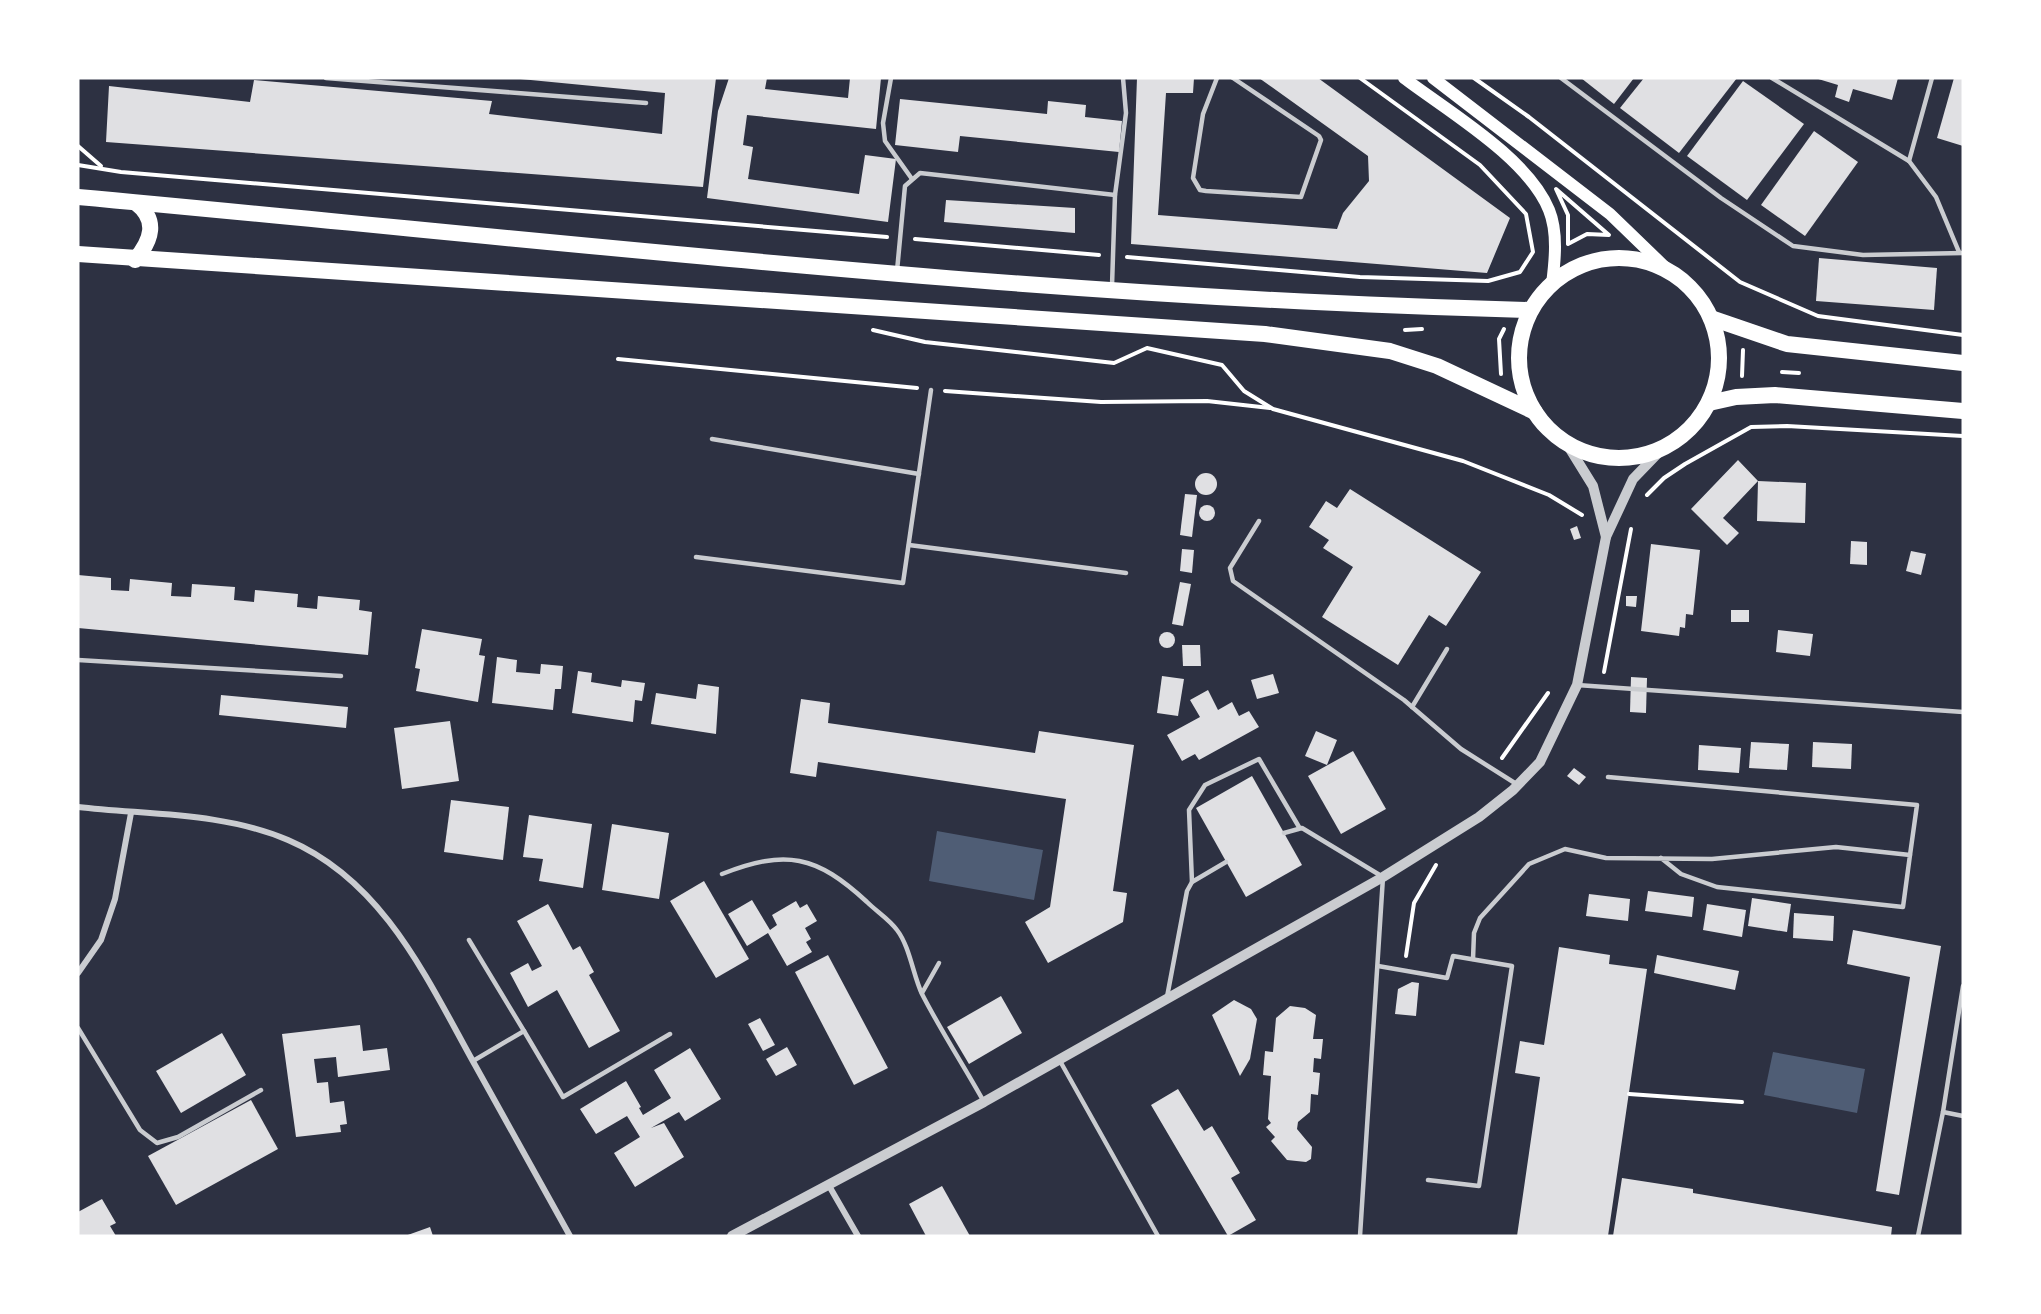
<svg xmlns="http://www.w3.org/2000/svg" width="2041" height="1314" font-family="Merriweather,serif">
	<rect width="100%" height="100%" fill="#2d3142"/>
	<g fill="#4f5d75">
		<path d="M937,831L1043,850L1034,900L929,881Z"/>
		<path d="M1773,1052L1865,1069L1857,1113L1764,1095Z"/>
	</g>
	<g fill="#e0e0e3">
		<path d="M510,78H716L703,187L106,142L109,86L250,102L254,80L492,101L489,114L662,134L665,93Z"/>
		<path d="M729,78H767L765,89L848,98L850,78H881L876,129L747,115L743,145L753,147L748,179L859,194L865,155L896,159L888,222L707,198L718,111Z"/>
		<path d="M1137,78H1194L1193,93H1166L1158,215L1337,229L1343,213L1369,181L1368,156L1259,78H1318L1510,218L1487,273L1131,244Z"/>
		<path d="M1581,78H1634L1614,104Z"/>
		<path d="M1644,78H1737L1679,153L1620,108Z"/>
		<path d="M1815,78H1898L1892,100L1853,89L1849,102L1835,97L1838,85Z"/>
		<path d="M1954,78H1963V146L1937,138Z"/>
		<path d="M1743,81L1804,124L1747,200L1687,156Z"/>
		<path d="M900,99L1047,114L1048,101L1086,105L1085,117L1122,121L1119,152L960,136L958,152L895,145Z"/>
		<path d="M1814,131L1858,162L1805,236L1761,205Z"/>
		<path d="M946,200L1075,208V233L944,222Z"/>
		<path d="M1819,258L1937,268L1934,310L1816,301Z"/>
		<path d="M1738,460L1758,481L1806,483L1805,523L1757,521L1758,481L1723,518L1739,533L1727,545L1691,509Z"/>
		<circle cx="1206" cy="484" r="11"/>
		<path d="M1350,489L1481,572L1446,626L1429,615L1398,665L1322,617L1353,567L1323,548L1329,540L1309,527L1326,501L1337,508Z"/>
		<path d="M1185,494L1197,495L1192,537L1180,535Z"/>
		<circle cx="1207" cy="513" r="8"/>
		<path d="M1577,526L1581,538L1574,540L1570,529Z"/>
		<path d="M1851,541L1867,542V565L1850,564Z"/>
		<path d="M1651,544L1700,550L1693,615L1686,614L1685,628L1680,627L1679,636L1641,631Z"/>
		<path d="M1182,549L1194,550L1192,573L1180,571Z"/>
		<path d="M1911,551L1926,554L1921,575L1906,571Z"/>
		<path d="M78,575L111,578V590L129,591L130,579L172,583L171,596L191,597L192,584L235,587L234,600L254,602L255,590L298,594L297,607L317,609L318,596L360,600L359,610L372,612L368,655L78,628Z"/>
		<path d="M1180,582L1191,584L1183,626L1172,624Z"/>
		<path d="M1626,596H1637L1636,607L1626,606Z"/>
		<rect x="1731" y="610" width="18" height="12"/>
		<path d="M422,629L482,639L479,655L485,656L478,702L416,691L420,669L415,668Z"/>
		<path d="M1778,630L1813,634L1810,656L1776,652Z"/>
		<circle cx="1167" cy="640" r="8"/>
		<path d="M1182,645H1200L1201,666H1183Z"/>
		<path d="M497,657L517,660L516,672L540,674L541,664L563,666L561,689H555L553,710L492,703Z"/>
		<path d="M578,671L592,673L591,682L621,687L622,680L645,683L642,701L635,700L633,722L572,713Z"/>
		<path d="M1273,674L1279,693L1257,699L1251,680Z"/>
		<path d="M1162,676L1184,679L1178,716L1157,713Z"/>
		<path d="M1631,677L1647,678L1646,713L1630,712Z"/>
		<path d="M698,684L719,687L716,734L651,724L656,693L696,699Z"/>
		<path d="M1208,690L1218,710L1232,702L1239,716L1249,711L1259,727L1199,760L1195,754L1182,761L1167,735L1200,717L1190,700Z"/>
		<path d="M221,695L348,707L346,728L219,715Z"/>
		<path d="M801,699L830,703L828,723L1035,753L1039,731L1134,745L1113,891L1127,893L1123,922L1048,963L1025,922L1050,907L1066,799L818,762L816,777L790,773Z"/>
		<path d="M450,721L459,781L402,789L394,728Z"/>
		<path d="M1316,731L1337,740L1327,765L1305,756Z"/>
		<path d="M1751,742L1789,744L1787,770L1749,768Z"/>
		<path d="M1813,742L1852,744L1851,769L1812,767Z"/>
		<path d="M1699,745L1741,748L1739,773L1698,770Z"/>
		<path d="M1353,751L1386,809L1341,834L1308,776Z"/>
		<path d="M1574,768L1586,777L1579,785L1567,776Z"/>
		<path d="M1252,776L1302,865L1246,897L1196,808Z"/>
		<path d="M451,800L509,807L503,860L444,852Z"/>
		<path d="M529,815L592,824L583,888L539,881L543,859L523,857Z"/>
		<path d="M612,824L669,833L659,899L602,890Z"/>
		<path d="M704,881L749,959L716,978L670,901Z"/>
		<path d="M1648,891L1694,897L1692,917L1645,911Z"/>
		<path d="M1589,894L1630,899L1628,921L1586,916Z"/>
		<path d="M1752,898L1791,904L1787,932L1748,926Z"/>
		<path d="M752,900L770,930L777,925L772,915L796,901L800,908L807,904L817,921L805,928L811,939L806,942L812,952L787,966L768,933L747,946L728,914Z"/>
		<path d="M548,904L573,950L580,946L594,972L589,975L620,1031L589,1048L557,990L528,1007L510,973L528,963L532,971L542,966L517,921Z"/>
		<path d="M1707,904L1746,910L1742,937L1703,930Z"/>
		<path d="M1794,913L1834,916L1833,941L1793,938Z"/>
		<path d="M1853,930L1941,946L1899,1195L1876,1191L1910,977L1847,964Z"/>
		<path d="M1559,947L1610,955L1609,964L1647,969L1608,1236H1517L1540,1077L1515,1073L1520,1041L1544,1045Z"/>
		<path d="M828,955L888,1068L854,1085L795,972Z"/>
		<path d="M1657,955L1739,971L1735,990L1654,973Z"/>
		<path d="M1412,982L1419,983L1416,1016L1395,1014L1398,989Z"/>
		<path d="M1001,996L1022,1033L969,1064L947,1027Z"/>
		<path d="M1234,1000L1251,1009L1257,1019L1250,1059L1240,1076L1212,1015Z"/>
		<path d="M1290,1006L1305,1008L1316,1015L1313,1039H1323L1321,1059L1314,1058L1313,1072L1320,1073L1318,1095L1311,1094L1310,1112L1298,1122L1297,1129L1312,1147L1311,1159L1306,1162L1287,1160L1271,1141L1275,1137L1266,1127L1271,1123L1268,1119L1271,1076L1263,1075L1265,1051L1273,1052L1276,1018Z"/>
		<path d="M760,1018L775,1045L763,1051L748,1024Z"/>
		<path d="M360,1025L363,1051L387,1048L390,1070L338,1077L336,1057L314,1059L317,1083L328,1082L330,1103L344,1101L347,1124L340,1125L341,1132L296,1137L282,1034Z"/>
		<path d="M222,1033L246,1075L181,1113L156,1071Z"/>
		<path d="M787,1047L797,1065L776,1076L766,1059Z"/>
		<path d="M690,1048L721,1099L685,1121L679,1112L651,1128L664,1123L684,1157L635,1187L614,1153L640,1137L627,1116L596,1134L580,1109L626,1081L641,1107L639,1108L643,1115L671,1098L654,1070Z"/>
		<path d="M1178,1089L1204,1131L1212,1126L1240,1173L1231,1178L1256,1220L1228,1236L1151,1105Z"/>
		<path d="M251,1100L278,1149L176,1205L148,1156Z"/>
		<path d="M1622,1178L1693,1189V1193L1892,1227L1891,1236H1613Z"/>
		<path d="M942,1186L970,1236H926L909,1204Z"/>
		<path d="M102,1199L116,1223L110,1226L116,1236H78V1212Z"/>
		<path d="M430,1227L433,1236H405Z"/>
	</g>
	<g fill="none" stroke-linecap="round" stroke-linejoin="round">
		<g stroke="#fff" stroke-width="4">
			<path d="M1474,78L1529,117L1740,282L1818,316L1963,335"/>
			<path d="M78,146L101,166"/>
			<path d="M78,165L121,172L887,237"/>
			<path d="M1556,189L1609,235L1587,234L1568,244V215Z"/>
			<path d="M915,239L1099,255"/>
			<path d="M1127,257L1360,277L1488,281L1520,272L1533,252L1526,214L1480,165L1360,78"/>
			<path d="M873,330L925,342L1114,363L1147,348L1222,365L1244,391L1273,409L1463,461L1549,495L1582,515"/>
			<path d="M1405,330L1422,329"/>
			<path d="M618,359L917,388"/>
			<path d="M1782,372L1799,373"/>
			<path d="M1501,374L1499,339L1504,329"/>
			<path d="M1742,376L1743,350"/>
			<path d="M945,391L1101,402L1207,401L1270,408"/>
			<path d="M1647,495L1664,478L1685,464L1751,427L1787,426L1963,436"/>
			<path d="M1604,672L1631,529"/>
			<path d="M1502,758L1548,693"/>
			<path d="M1406,956L1414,903L1436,865"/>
			<path d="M1629,1094L1742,1102"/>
		</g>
		<g stroke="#caccd0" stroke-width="4.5">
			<path d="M326,78L646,103"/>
			<path d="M891,78L883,123L885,141L912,179"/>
			<path d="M1217,78L1203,114L1193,178L1200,190L1206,191L1301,197L1321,140L1319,136L1233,78"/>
			<path d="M1561,78L1721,198L1793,246L1863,255L1963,253"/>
			<path d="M1772,78L1909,161L1936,197L1959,252"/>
			<path d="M1909,161L1932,78"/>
			<path d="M897,271L905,186L920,173L1115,195"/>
			<path d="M1112,286L1115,195L1126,113L1123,78"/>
			<path d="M712,439L919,474"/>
			<path d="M1259,521L1230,568L1233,581L1404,700L1461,749L1518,785"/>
			<path d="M909,545L1126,573"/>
			<path d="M696,557L903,583L931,390"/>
			<path d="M78,660L341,676"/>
			<path d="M1577,685L1963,712"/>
			<path d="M1412,707L1447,649"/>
			<path d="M1608,777L1917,805L1910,855"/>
			<path d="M1284,833L1302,828L1383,877L1360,1236"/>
			<path d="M722,874C786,849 816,855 867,902C876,911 889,919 897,930C910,947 913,975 922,994C941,1031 964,1066 984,1102"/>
			<path d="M1192,882L1189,810L1205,785L1259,759L1299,827"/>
			<path d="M469,940L524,1031"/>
			<path d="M1473,959L1474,933L1480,918L1529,864L1565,849L1606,858L1712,859L1836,847L1910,855L1903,907L1717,887L1681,874L1661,858"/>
			<path d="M1378,966L1447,978L1453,956L1512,966L1479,1186L1428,1180"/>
			<path d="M922,993L939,963"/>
			<path d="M1167,997L1187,891L1192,882L1226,862"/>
			<path d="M78,1028L140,1130L157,1143L178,1137L261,1090"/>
			<path d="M473,1061L524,1031L563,1097L670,1034"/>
			<path d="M1060,1061L1158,1236"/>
			<path d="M1943,1112L1963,1116"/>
			<path d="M1918,1236L1943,1112L1963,986"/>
		</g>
		<g stroke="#caccd0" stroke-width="6">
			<path d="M78,807C147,815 223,812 288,840C384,881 427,979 475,1065C507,1122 538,1179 570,1236"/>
			<path d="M78,973L101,940L115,899L131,813"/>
			<path d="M828,1184L858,1236"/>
		</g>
		<g stroke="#caccd0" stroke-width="10">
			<path d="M1567,444L1593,486L1606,537"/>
			<path d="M732,1236L984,1102L1383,877L1479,817L1513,790L1540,762L1577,685L1606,537L1633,479L1661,450"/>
		</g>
		<g stroke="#fff" stroke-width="12">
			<path d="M1404,78C1449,112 1528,158 1549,210C1558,232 1555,261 1552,284"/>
			<path d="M1433,78L1610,214L1669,271"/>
		</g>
		<g stroke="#fff" stroke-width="16">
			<path d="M78,197C562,241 1045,299 1531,310"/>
			<path d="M78,254L1265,334L1390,351L1437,366L1535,412"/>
			<circle cx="1619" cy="358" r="100"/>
			<path d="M135,260C152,240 158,220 136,203"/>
			<path d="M1711,318L1787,344L1963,363"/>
			<path d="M1709,403L1736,397L1775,395L1963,411"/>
		</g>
	</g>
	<rect width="2041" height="1314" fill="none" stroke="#ffffff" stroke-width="159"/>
</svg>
